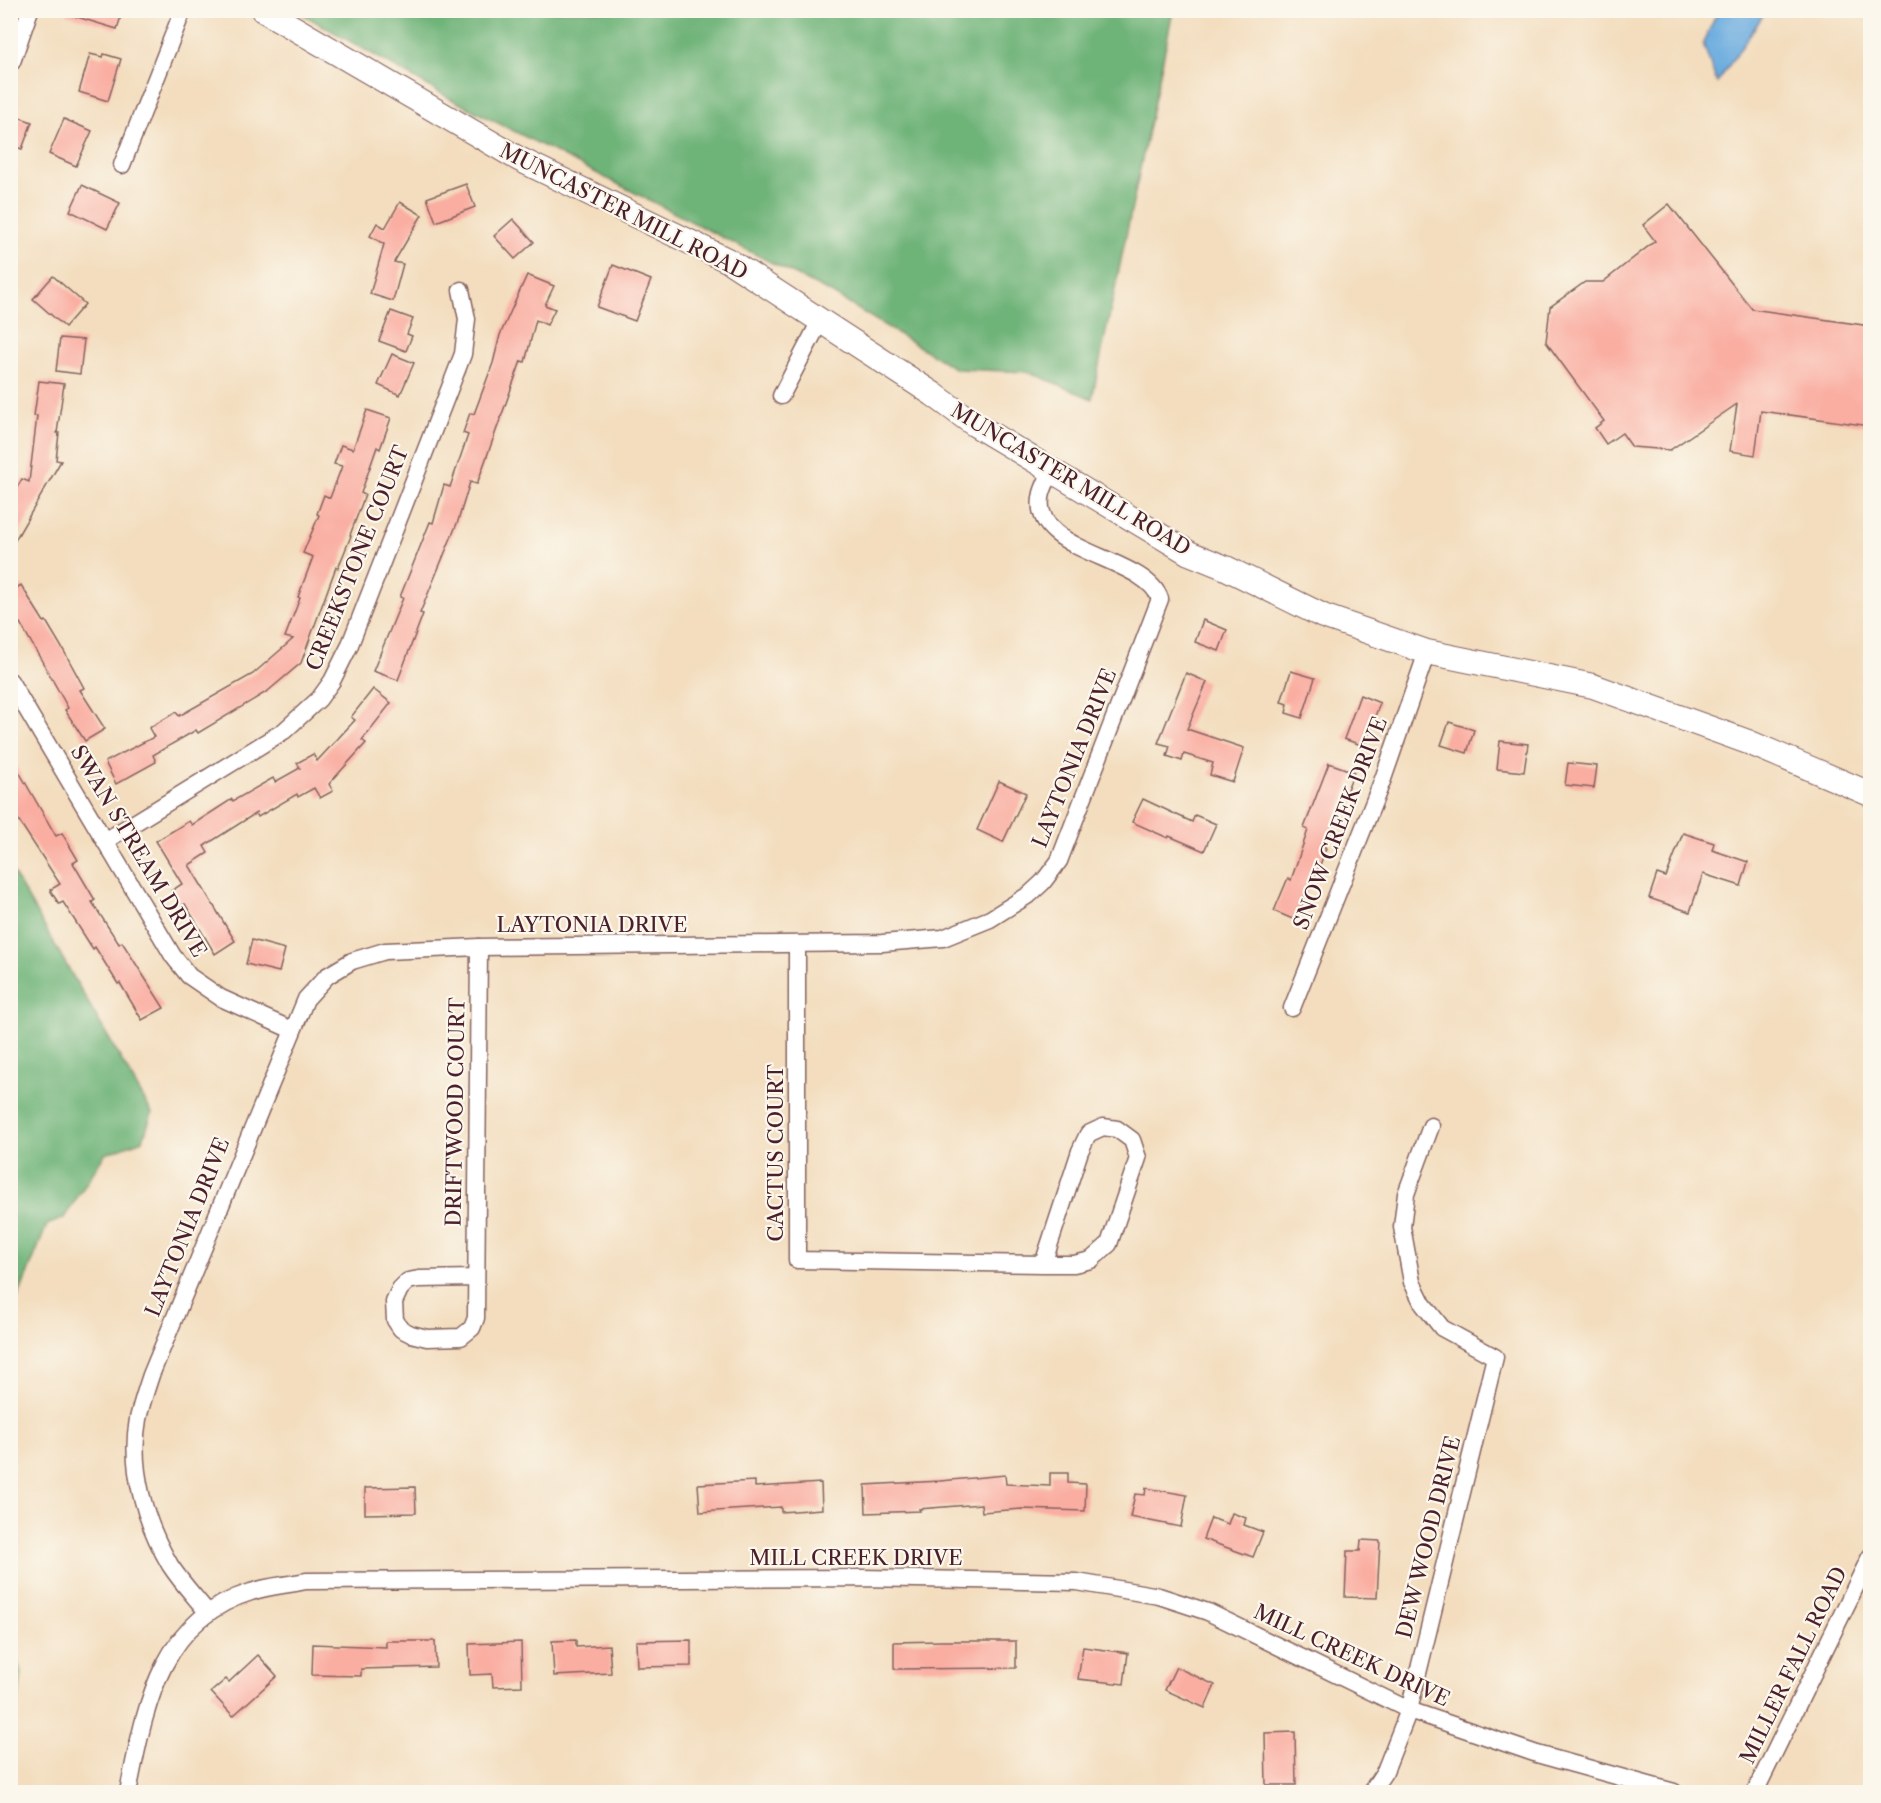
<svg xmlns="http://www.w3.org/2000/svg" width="1881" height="1803" font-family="'Libre Caslon Text',serif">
	<rect width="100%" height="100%" fill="#fbf7ec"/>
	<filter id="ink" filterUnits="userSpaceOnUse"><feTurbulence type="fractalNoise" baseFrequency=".0167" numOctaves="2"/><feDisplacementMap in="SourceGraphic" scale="12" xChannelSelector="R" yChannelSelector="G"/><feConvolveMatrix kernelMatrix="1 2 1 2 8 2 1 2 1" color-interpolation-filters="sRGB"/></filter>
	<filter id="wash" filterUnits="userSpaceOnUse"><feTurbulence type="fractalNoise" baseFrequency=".008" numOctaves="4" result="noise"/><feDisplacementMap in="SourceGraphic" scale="24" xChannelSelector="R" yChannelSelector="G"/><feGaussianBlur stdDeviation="1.35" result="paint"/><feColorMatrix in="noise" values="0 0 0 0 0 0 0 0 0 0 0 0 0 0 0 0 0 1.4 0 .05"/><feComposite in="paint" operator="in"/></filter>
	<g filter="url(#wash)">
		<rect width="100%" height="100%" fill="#f3ddbe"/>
		<g fill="#6eb378" stroke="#5c6952" stroke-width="1.5">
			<path d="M297,11H1173L1092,399L1029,372L956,369L833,294L451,99Z"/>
			<path d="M11,869L152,1113L143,1140L105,1154L64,1218L47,1225L11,1315Z"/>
			<path d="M10,1644L22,1673L16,1715L11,1717Z"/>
		</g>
		<path fill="#6bacdf" stroke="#5a6685" stroke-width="1.5" d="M1718,11H1766L1717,83L1703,43Z"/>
		<g id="blocks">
			<g fill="#faada1">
				<path d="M68,10H123L117,29L67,14Z"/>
				<path d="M90,54L103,57L104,54L121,59L108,101L79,92Z"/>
				<path d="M10,114L32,122L22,149L10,145Z"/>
				<path d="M64,119L92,131L76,166L49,154Z"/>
				<path d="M466,184L475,207L436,222L427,198Z"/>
				<path d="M82,185L120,203L107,229L70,211Z"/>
				<path d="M400,202L422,215L394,262L403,264L393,301L370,294L384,244L370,236L377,223L385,228Z"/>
				<path d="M1669,204L1752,309L1870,326V426L1761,411L1755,455L1730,451L1737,404L1670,450L1632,447L1622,433L1606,444L1595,428L1604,421L1546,342L1550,307L1585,282H1603L1655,241L1643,225Z"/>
				<path d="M513,219L534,242L515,259L494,236Z"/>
				<path d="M613,265L651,280L635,321L597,307Z"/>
				<path d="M527,275L554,286L545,305L555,309L547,325L536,320L525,362L521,361L477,484L470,482L458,521L420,613L423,614L398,680L373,671L403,598L400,597L430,522L433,523L444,485L450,487L468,435L463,433L470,413L474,414L493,363L500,335Z"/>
				<path d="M53,276L85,304L65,327L33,299Z"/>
				<path d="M391,311L413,319L407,334L412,336L406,351L379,341Z"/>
				<path d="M60,338L84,340L80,374L56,371Z"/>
				<path d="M392,354L414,363L400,395L378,385Z"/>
				<path d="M39,381L64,384L57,433H59L56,460L61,461L10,549V500L22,479L29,482L37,416H34Z"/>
				<path d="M367,410L391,418L380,449L377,447L361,493L365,495L350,535L351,536L338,568L336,567L301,663L268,691L198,733L196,730L153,755L156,762L116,784L105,762L154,737L149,728L176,712L179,716L253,674L293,639L285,637L300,598L298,597L313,557L303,553L319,515L317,514L324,495L330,498L342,466L334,464L341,445L353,449Z"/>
				<path d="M21,585L44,622L46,621L64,651L84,688L80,690L105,729L85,741L65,710L68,708L47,670L20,623L18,624L10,612V592Z"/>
				<path d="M1203,620L1227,630L1219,651L1195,642Z"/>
				<path d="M1291,671L1315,678L1302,718L1286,713L1288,704L1281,702Z"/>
				<path d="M1186,673L1207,682L1187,729L1244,748L1233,782L1210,775L1213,763L1184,754L1182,761L1167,756L1170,746L1158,743Z"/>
				<path d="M373,689L391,703L362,740L366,743L329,784L333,791L320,798L314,788L298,797L297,794L258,817L256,813L204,846L208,853L189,865L235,941L215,954L185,904L181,906L171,891L182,884L156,841L189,821L192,825L232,799L233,801L273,778L275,782L300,768L297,763L313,754L317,761L355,720L351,717Z"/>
				<path d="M1360,695L1380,703L1364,746L1344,739Z"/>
				<path d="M1449,722L1474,730L1467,753L1441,745Z"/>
				<path d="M1500,741L1528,744L1524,772L1497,769Z"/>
				<path d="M10,756L56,836L62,833L78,860L73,863L95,900L92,902L119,944L122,942L164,1008L142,1020L120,983L118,984L95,947L93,949L63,902L59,904L50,890L60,884L10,807Z"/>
				<path d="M1329,763L1354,772L1324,847L1326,848L1314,882L1312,881L1295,920L1274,911L1288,878L1291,880L1308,830L1304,828Z"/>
				<path d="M1568,763L1597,766L1594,788L1565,785Z"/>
				<path d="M999,781L1026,793L1003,842L977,830Z"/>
				<path d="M1143,799L1192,822L1195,815L1216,824L1204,851L1169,836L1168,838L1132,822Z"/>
				<path d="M1683,833L1714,843L1712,850L1748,862L1741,886L1703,874L1690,912L1649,898L1657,874L1666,877Z"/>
				<path d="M252,940L285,949L279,972L246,964Z"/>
				<path d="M1050,1473H1068V1483L1086,1484L1085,1511L1022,1509L982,1512L981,1504L919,1509L920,1511L866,1513L865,1485L940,1481L1005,1475L1006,1484L1050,1486Z"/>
				<path d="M755,1481V1487L821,1483L822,1509L781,1512V1507L700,1512L698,1484Z"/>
				<path d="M415,1487L416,1513L365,1514V1488Z"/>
				<path d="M1146,1488L1187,1495L1181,1527L1130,1517L1135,1494L1145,1495Z"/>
				<path d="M1232,1513L1246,1518L1244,1525L1263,1532L1253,1557L1203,1539L1211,1518L1228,1524Z"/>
				<path d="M1361,1540L1380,1541L1377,1598L1345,1597L1347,1551H1360Z"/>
				<path d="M576,1640V1647L609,1645L611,1673L554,1676L552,1641Z"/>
				<path d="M691,1640V1666L637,1667L636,1641Z"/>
				<path d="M386,1641H435L436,1667L361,1669V1676L312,1675L313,1644L386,1647Z"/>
				<path d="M942,1641H1016V1668L894,1669V1642Z"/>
				<path d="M521,1642L522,1686L493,1687L492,1674L470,1675L469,1644Z"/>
				<path d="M1083,1647L1128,1653L1124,1684L1078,1679Z"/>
				<path d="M258,1655L277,1676L233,1716L211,1692L226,1679L229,1682Z"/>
				<path d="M1176,1667L1215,1685L1205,1708L1165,1690Z"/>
				<path d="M1295,1732L1296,1785H1266L1265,1733Z"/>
			</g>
		</g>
	</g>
	<g filter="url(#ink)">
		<use href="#blocks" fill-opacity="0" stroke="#85625e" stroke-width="1.5"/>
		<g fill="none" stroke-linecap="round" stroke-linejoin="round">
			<g stroke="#85625e" stroke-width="19">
				<g id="street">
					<path d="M12,62L30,10"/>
					<path d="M122,165L183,10"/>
					<path d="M781,396L820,321"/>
					<path d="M10,681L173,956L189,976L221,998L292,1030"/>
					<path d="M105,841L284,731L319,699L332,681L349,647L463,354L467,319L461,290"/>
					<path d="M797,945V1260L1043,1264H1074L1091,1260L1109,1244L1138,1158L1132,1140L1117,1129L1103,1127L1088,1134L1080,1151L1043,1264"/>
					<path d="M1292,1008L1383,779L1427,652"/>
					<path d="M475,1278L419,1279L408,1281L400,1289L394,1302L395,1320L401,1329L411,1334L427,1338L461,1337L472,1328L476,1318L479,947"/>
					<path d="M207,1612C195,1597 181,1582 170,1565C145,1522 129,1469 138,1419C141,1405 146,1390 151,1375L306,999L327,976L352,961L385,951L479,947L882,943L943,938L990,919L1030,894L1043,882L1059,861L1160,599C1145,555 1026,553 1042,493C1044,486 1048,478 1051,472"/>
					<path d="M128,1792C145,1710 158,1620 251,1592C268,1586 288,1585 306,1581L861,1578L1077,1582L1159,1596L1208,1612L1409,1710L1537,1754L1674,1792"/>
					<path d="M1371,1792L1385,1771L1409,1710L1495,1357L1442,1328L1423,1304L1412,1282L1402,1227L1406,1194L1431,1126"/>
					<path d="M1755,1792L1870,1557"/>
				</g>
			</g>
			<g stroke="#85625e" stroke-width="26">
				<path id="secondary" d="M263,10L519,159L729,261L933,394L974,424L1189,553L1226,568L1323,616L1427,652L1593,686L1748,742L1870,794"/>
			</g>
			<use href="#street" stroke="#fff" stroke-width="16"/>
			<use href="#secondary" stroke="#fff" stroke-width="24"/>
		</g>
	</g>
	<g text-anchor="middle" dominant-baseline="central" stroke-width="4.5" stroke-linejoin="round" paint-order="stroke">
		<g font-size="21" fill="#4a1f2b" stroke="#fbf7ec">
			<text transform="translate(624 211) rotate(27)">MUNCASTER MILL ROAD</text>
			<text transform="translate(1071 479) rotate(31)">MUNCASTER MILL ROAD</text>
			<text transform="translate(357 558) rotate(-68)">CREEKSTONE COURT</text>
			<text transform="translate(1074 758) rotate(-68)">LAYTONIA DRIVE</text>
			<text transform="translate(1340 823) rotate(-69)">SNOW CREEK DRIVE</text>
			<text transform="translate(139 851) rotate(59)">SWAN STREAM DRIVE</text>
			<text x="592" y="924">LAYTONIA DRIVE</text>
			<text transform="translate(455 1112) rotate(-89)">DRIFTWOOD COURT</text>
			<text transform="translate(775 1153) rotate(-90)">CACTUS COURT</text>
			<text transform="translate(187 1227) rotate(-68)">LAYTONIA DRIVE</text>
			<text transform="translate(1428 1537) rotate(-76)">DEW WOOD DRIVE</text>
			<text x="856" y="1557">MILL CREEK DRIVE</text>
			<text transform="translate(1352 1655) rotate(25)">MILL CREEK DRIVE</text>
			<text transform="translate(1793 1665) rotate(-64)">MILLER FALL ROAD</text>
		</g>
	</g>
	<rect width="1881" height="1803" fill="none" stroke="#fbf7ec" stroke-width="36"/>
</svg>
